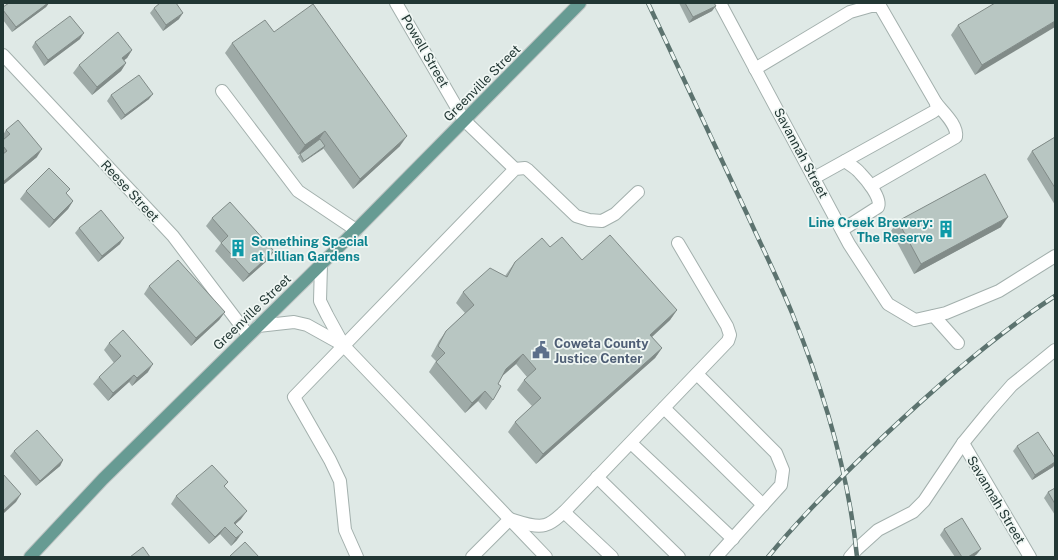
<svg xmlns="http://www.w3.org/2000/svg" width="1058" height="560" font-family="'Public Sans',sans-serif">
	<rect width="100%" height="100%" fill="#dfe9e6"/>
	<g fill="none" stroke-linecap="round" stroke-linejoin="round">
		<g stroke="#a3b0ad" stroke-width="14">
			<g id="minor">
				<path d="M396,3L464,120L515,169"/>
				<path d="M720,3L849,244L888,304L915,320L946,313L999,291L1055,256"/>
				<path d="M3,55L173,236L248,335"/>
				<path d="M755,69L850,12L871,6H880L936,103L937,109L933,112L814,178"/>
				<path d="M222,91L298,191L356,230"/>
				<path d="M871,186L956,137C958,125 943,112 936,103"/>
				<path d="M842,230L878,207C882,198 866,179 860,173C856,168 850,165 845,161"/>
				<path d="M321,264L320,301L327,315L344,346L546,557"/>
				<path d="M934,316L958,343"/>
				<path d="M258,326L294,322L307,325L343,345"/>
				<path d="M697,374L776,453L783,470L781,485L716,557"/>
				<path d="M664,408L763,505"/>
				<path d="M631,443L733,539"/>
				<path d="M963,443L1030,557"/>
				<path d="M597,477L679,557"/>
				<path d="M564,512L612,557"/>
				<path d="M357,557L345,530L340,481L330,460L294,397L515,169L525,168L528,170L576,216L589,220L602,221L615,214L638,192"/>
				<path d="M472,557L510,519C520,522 535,528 545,525C553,523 559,516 564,512L728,341L730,335L727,326L678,243"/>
				<path d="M850,557L857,549L878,530L913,512L924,501L963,443L990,410L1012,385L1055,350"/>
			</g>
		</g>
		<g stroke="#bdc3c2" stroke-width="14">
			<path id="major" d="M30,557L103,479L356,230L580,3"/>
		</g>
		<use href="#minor" stroke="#fff" stroke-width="12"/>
		<use href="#major" stroke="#679b93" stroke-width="12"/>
		<g stroke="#5c736f" stroke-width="4.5">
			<g id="rail">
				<path d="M648,3C681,73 714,143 747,214C762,247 778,279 792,313C823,389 849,474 857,557"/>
				<path d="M768,557C803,514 845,473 886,434C939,384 994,336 1055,296"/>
			</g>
		</g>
		<use href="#rail" stroke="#eff6f3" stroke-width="3" stroke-dasharray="9" stroke-linecap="butt"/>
	</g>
	<g fill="#9eaaa7">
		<path d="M9,3H49L46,7L12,32L3,20V7Z"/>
		<path d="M679,3H714L712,11L689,23Z"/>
		<path d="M1055,3L975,75L951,35L958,25Z"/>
		<path d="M154,8L179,19L163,31L150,13Z"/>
		<path d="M274,32L400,146L353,189L323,148L302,163L298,157L300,154L302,152L298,155L225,53L232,43Z"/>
		<path d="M80,39L44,66L32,47L35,42Z"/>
		<path d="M132,50L127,58L124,60L126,63L121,71L92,95L73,73L79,65Z"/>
		<path d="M111,95L149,99L121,120L107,101Z"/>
		<path d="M6,130L37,157L3,185V135Z"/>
		<path d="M1055,137V205L1027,159L1032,151Z"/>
		<path d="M26,191L66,194L73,201L68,209L49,228L20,199Z"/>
		<path d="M212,218L269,259L243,282L215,251L221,243L206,226Z"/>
		<path d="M898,221L1001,227L914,274L891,231Z"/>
		<path d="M79,228L120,244L98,262L75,233Z"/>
		<path d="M550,247L582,260L677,310L670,320L652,337L662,348L655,358L536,464L508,432L515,422L532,406L517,390L524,380L527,377L516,364L502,376L498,384L493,400L486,410L478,401L465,413L429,372L436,361L431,356L439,341L446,331L465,313L456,303L463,292L505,276L515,262Z"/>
		<path d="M149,286L225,312L219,320L191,346L144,294Z"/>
		<path d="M109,343L148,372L132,386L129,382L108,401L93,384L99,377L114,363L104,350Z"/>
		<path d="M1017,446L1055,458V464L1053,467L1032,480L1013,451Z"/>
		<path d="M14,451L63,460L60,466L36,486L10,456Z"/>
		<path d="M228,482L224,487L241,519L235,524L237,540L231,546L220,534L209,544L171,504L176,496Z"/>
		<path d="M1055,488V515L1044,498L1048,492Z"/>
		<path d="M944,529L977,554L973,557H955L940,535Z"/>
	</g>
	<g fill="#818b88">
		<path d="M48,3H49L46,7L12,32L16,27Z"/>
		<path d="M716,6L712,11L689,23L693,17Z"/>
		<path d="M183,13L179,19L163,31L166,25Z"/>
		<path d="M1055,21V27L975,75L982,65Z"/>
		<path d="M84,33L80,39L44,66L48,60Z"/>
		<path d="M132,50L127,58L117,66L122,58Z"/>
		<path d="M126,63L121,71L92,95L97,87Z"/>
		<path d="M153,94L149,99L121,120L125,115Z"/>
		<path d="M325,131L318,141L298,155L305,145Z"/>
		<path d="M407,136L400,146L353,189L360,179Z"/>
		<path d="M325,146L323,149L302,163L304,161Z"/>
		<path d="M42,149L37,157L3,185V182Z"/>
		<path d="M73,201L68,209L49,228L54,220Z"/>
		<path d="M1008,217L1001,227L914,274L921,264Z"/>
		<path d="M124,238L120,244L98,262L102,256Z"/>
		<path d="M274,251L269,259L243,282L249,274Z"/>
		<path d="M677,310L670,320L643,345L650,335Z"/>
		<path d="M225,312L219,320L191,346L196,338Z"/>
		<path d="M662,348L655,358L536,464L543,454Z"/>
		<path d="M523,354L516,364L499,379L506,369Z"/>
		<path d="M153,364L148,372L132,386L137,378Z"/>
		<path d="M134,375L129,382L108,401L113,393Z"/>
		<path d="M485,391L478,401L465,413L472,403Z"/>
		<path d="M63,460L60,466L36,486L40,481Z"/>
		<path d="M1055,462V464L1053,467L1032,480L1035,475Z"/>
		<path d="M21,494L16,502L3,514V511Z"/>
		<path d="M247,511L241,519L228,531L234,523Z"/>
		<path d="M225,527L220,534L209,544L215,537Z"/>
		<path d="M243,532L237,540L231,546L236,538Z"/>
		<path d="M981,549L977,554L973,557H968Z"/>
	</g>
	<g fill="#b8c6c2" stroke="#818b88">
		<path d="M9,3H48L16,27L3,10V7Z"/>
		<path d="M160,3H176L183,13L166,25L154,8Z"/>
		<path d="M685,3H714L716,6L693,17Z"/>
		<path d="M995,3H1055V21L982,65L958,25Z"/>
		<path d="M313,4L407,136L360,179L325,131L305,145L232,43L265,20L274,32Z"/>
		<path d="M70,16L84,33L48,60L35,42Z"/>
		<path d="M118,32L132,50L122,58L126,63L97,87L79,65Z"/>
		<path d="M139,75L153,94L125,115L111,95Z"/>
		<path d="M18,120L42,149L3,182V154L7,151L3,146V140L10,134L6,130Z"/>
		<path d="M1055,137V188L1032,151Z"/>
		<path d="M320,139L325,146L304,161L300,154Z"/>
		<path d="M49,168L70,189L66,193L73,201L54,220L26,191Z"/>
		<path d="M985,174L1008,217L921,264L898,221Z"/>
		<path d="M230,202L274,251L249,274L221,243L228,236L212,218Z"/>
		<path d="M101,210L124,238L102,256L79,228Z"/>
		<path d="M610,235L677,310L650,335L662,348L543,454L515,422L541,398L524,380L536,369L523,354L506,369L498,384L501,386L493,400L485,391L472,403L436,362L445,353L438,346L446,331L474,305L463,292L490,268L507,277L515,262L542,238L550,247L562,237L582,260Z"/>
		<path d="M178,260L225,312L196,338L149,286Z"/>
		<path d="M123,330L153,364L137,378L134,375L113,393L99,377L121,356L109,343Z"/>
		<path d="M37,430L63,460L40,481L14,451Z"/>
		<path d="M1038,432L1055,458V462L1035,475L1017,446Z"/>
		<path d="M212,465L228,482L224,486L247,511L234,523L243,532L236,538L225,527L215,537L176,496Z"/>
		<path d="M3,474L21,494L3,511Z"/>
		<path d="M1055,488V504L1048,492Z"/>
		<path d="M962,518L981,549L968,557H962L944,529Z"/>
		<path d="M245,542L259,557H232L230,556Z"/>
		<path d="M143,547L150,557H130Z"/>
	</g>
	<defs>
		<g id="building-bare" transform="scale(1.38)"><path d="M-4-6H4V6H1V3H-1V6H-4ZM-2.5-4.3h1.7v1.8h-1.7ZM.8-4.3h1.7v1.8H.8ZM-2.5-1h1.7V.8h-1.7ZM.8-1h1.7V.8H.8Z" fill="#0f9aa8" stroke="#eff6f3" stroke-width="2.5" paint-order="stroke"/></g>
		<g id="civic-bare" transform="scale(1.38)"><path d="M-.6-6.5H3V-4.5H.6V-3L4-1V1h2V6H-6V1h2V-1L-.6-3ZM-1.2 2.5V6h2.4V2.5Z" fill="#5c6f8a" stroke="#eff6f3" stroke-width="2.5" paint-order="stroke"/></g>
	</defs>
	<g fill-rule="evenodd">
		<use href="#building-bare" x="946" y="229"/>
		<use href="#building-bare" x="238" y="248"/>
		<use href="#civic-bare" x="541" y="350"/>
	</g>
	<g text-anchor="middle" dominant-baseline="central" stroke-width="3.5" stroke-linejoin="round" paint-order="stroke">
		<g font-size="13" fill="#223734" stroke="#eff6f3">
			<text transform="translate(425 51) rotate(60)">Powell Street</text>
			<text transform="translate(482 83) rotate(-45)">Greenville Street</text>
			<text transform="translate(801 153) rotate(62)">Savannah Street</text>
			<text transform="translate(130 191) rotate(47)">Reese Street</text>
			<text transform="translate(252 312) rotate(-44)">Greenville Street</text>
			<text transform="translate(996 500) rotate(59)">Savannah Street</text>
		</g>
		<g font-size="13" font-weight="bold" fill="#0d838f" stroke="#eff6f3" text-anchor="end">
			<text x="933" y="222">Line Creek Brewery:<tspan x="933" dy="15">The Reserve</tspan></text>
			<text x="251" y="241" text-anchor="start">Something Special<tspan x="251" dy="15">at Lillian Gardens</tspan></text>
		</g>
		<g font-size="13" font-weight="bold" fill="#4e5e75" stroke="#eff6f3" text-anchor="start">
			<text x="554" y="343">Coweta County<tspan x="554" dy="15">Justice Center</tspan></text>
		</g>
	</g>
	<rect width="1058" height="560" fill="none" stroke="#223734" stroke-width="8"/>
</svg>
